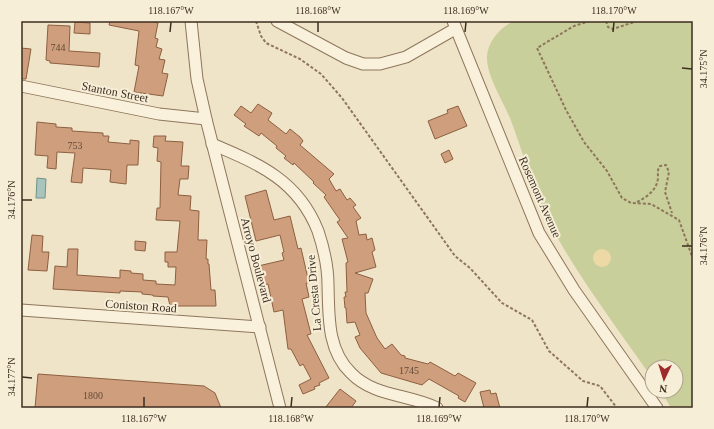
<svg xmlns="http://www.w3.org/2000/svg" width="714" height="429" font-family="'Times New Roman',serif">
	<rect width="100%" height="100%" fill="#f0e4c8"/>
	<path fill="#c9cf9b" d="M514,21H693V408H671L661,391H676V367H652V378C620,332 585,286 557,237C536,200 525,158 510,118C503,101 486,75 487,56C488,41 501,27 514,21Z"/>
	<circle fill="#ecd9a5" cx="602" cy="258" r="9"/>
	<path fill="#a9c4bc" stroke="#6f938a" d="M37,178L46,179L45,198H36Z"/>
	<g fill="#cf9f7d" stroke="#8d5f41">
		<path d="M110,21H150L158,23L155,38L158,39L156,47L162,49L159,59L165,60L162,73L168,74L163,96L134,92L139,66L135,65L139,31L109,25Z"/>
		<path d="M75,22L90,23V34L74,33Z"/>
		<path d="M48,25L70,26L69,51L100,53L99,67L50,63V61L46,60Z"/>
		<path d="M21,48L31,49L26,79H21Z"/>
		<path d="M258,104L272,113L268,120L286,134L290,129L300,137L303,141L300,145L334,174L329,179L336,191L340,189L347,200L350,198L356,205L353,207L361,218L356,221L359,235L366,234L367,240L372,238L375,250L372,252L376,267L355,273L373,279L368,293H365L366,313L377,338L385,349L392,344L401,355L405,356V358L428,364L430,362L455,376L458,373L476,383L465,402L458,398L459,396L429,379L422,385L381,373L360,348L355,337L360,335L355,322L347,323L346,308H345L344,297H346L345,292H347L346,263L348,262L342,239L348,238L337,222L340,220L324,197L326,195L313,183L314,182L294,163L293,165L284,158L286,156L276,148L277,146L261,133L259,136L244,126L246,124L234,115L241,106L251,113Z"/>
		<path d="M458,106L467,126L435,139L428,121L448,113L447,110Z"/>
		<path d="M37,122L56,124V127L72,128V131L103,133V136H109L108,142L130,144V140L139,141L138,165H127L126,184L110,182L111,170L83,168L82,183L71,182L75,153L57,152L56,169L47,168L48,156L35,155Z"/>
		<path d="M154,136H166L165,141L183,142L181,166H189L188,179H180L178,195L191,196L190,210L199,211L198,240H207L206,259H208V264H209L211,290H215L216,306H170L168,297L153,296V295L142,294V292L120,291V293L53,289L55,266L67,267L68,249H78L77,275L120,278V270L131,271V273L143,274V280L156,281V284L175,285L176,267H168V262H165V252H177L180,221L156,220L157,208H160L161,162L157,161L158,148L153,147Z"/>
		<path d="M449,150L453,159L445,163L441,154Z"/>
		<path d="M266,190L274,220L290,216L298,249L301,248L309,283H306L309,297L302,299L311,334L307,335L329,378L319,383L320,385L314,387L315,389L303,394L299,385L311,379L303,364L300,366L291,349H288L283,310L274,312L268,284L263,285L258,266L284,260L282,253L284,252L280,235L256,241L245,196Z"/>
		<path d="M32,235L43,236L42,252H49L47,271L28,270Z"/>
		<path d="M135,241L146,242L145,251L135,250Z"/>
		<path d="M38,374L204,386L215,393L221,408H35Z"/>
		<path d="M340,389L356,401L351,408H325Z"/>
		<path d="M490,390L491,394L496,393L500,408H484L480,392Z"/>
	</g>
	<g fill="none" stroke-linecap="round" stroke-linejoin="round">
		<g stroke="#8d765c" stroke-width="13">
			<g id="minor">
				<path d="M191,21L197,79L206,119L280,408"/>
				<path d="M277,21L346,58L363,64H380L406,57L455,29"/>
				<path d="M453,21L539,233L574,290L657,408"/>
				<path d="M21,86L159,114L206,119"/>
				<path d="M212,144C259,164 298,180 318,231C324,249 328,266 328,285C329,316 327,350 351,373C374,397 409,394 437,408"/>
				<path d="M21,310L260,327"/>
			</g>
		</g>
		<g stroke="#8d765c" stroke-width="2" stroke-dasharray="3 2" stroke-linecap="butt">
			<path d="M256,21L261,36L266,43L300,59L321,74L342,98L455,256L470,268L502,303L532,320L549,351L583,381L600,386L617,408"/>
			<path d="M590,21L574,26L537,48L566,110L584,142L607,171L622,198L631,203L651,204L679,220L693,259"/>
			<path d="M606,21L608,27L613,29L637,21"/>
			<path d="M637,202C647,197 657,190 658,178C658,173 657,170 660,166L666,165L669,172L665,192L672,213"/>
		</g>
		<use href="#minor" stroke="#faf1dc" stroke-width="11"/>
	</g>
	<path fill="none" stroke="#3d2e20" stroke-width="1.5" d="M170,32L171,22M318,32V22M465,32L466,22M613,32L614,22M682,68L692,69M22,200H32M682,246H692M22,377L32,378M144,407V397M291,407L292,397M439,407L440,397M587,407L588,397"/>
	<g text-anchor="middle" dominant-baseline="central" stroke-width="4" stroke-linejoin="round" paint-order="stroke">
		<g font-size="10" fill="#624a37">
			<text x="58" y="47">744</text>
			<text x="75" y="145">753</text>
			<text x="409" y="370">1745</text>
			<text x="93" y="395">1800</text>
		</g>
		<g font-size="12" fill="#3d2e20" stroke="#f7eed8">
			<text transform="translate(115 92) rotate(11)">Stanton Street</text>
			<text transform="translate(540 197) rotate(66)">Rosemont Avenue</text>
			<text transform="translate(256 260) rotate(75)">Arroyo Boulevard</text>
			<text transform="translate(314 293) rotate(-95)">La Cresta Drive</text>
			<text transform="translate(141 306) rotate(4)">Coniston Road</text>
		</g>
	</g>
	<rect width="714" height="429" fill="none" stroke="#f7eed8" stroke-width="44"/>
	<g transform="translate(664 379) rotate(184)"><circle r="19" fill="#f7eed8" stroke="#ada18e"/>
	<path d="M0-3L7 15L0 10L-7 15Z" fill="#9e2a2b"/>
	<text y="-6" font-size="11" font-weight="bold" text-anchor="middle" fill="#3d2e20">N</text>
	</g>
	<rect x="22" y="22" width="670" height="385" fill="none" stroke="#3d2e20" stroke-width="1.5"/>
	<g font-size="10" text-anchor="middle" fill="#3d2e20">
		<text x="171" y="14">118.167°W</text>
		<text x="318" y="14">118.168°W</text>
		<text x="466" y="14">118.169°W</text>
		<text x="614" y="14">118.170°W</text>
		<text transform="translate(703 69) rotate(-90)" y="4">34.175°N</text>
		<text transform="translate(11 200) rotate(-90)" y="4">34.176°N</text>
		<text transform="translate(703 246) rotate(-90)" y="4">34.176°N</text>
		<text transform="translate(11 377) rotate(-90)" y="4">34.177°N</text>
		<text x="144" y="422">118.167°W</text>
		<text x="291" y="422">118.168°W</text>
		<text x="439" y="422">118.169°W</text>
		<text x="587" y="422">118.170°W</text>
	</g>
</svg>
